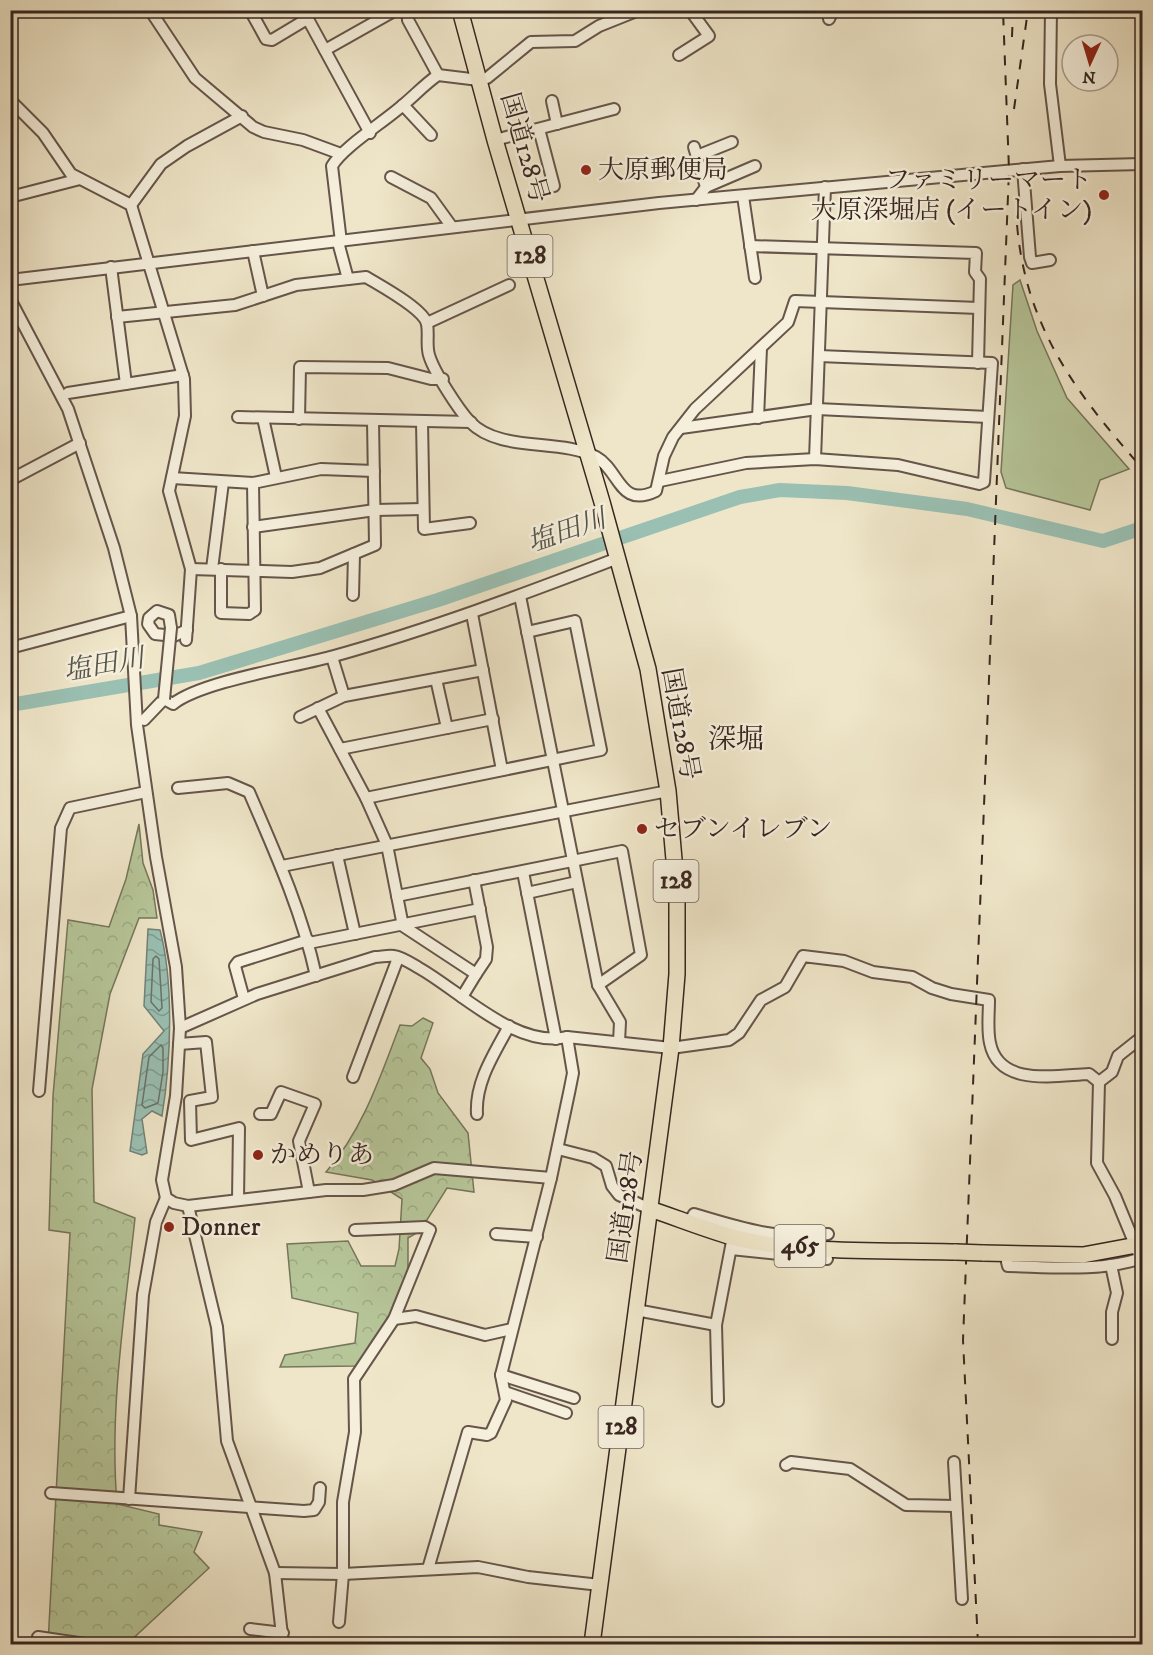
<svg xmlns="http://www.w3.org/2000/svg" width="1153" height="1655" font-family="'IM FELL DW Pica','Noto Serif JP',serif">
	<defs>
		<pattern id="forest-crowns" width="20" height="18" patternUnits="userSpaceOnUse" patternTransform="scale(1.5)"><rect width="20" height="18" fill="#b6c699"/><path d="M2 6a3 3 0 1 1 6 0M12 15a3 3 0 1 1 6 0" fill="none" stroke="#9daa83"/></pattern>
		<pattern id="water-waves" width="16" height="10" patternUnits="userSpaceOnUse" patternTransform="scale(1.5)"><rect width="16" height="10" fill="#9ac0b3"/><path d="M0 5q4-4 8 0t8 0" fill="none" stroke="#7e9c91"/></pattern>
	</defs>
	<rect width="100%" height="100%" fill="#efe6c9"/>
	<filter id="stains"><feTurbulence type="fractalNoise" baseFrequency=".00333" numOctaves="4"/><feColorMatrix values="0 0 0 0 .2 0 0 0 0 .09 0 0 0 0 .02 0 0 0 .5 -.17"/></filter>
	<radialGradient id="worn" r=".72"><stop offset=".6" stop-color="#630" stop-opacity="0"/><stop offset="1" stop-color="#630" stop-opacity=".3"/></radialGradient>
	<path fill="#b6c699" stroke="#76765c" stroke-width="1.5" d="M1020,280L1037,331L1067,398L1129,469L1100,480L1090,510L1006,488L1001,472L1013,285Z"/>
	<g fill="url(#forest-crowns)" stroke="#76765c" stroke-width="1.5">
		<path d="M139,824L143,863L153,890L157,918H139L110,994L92,1089L94,1202L135,1218C125,1313 109,1408 117,1504L159,1514V1525L202,1532L194,1552L209,1568L127,1644H48L70,1233L49,1230L53,1096L68,920L109,927L126,879Z"/>
		<path d="M423,1018L433,1023L421,1058L430,1069L438,1093L468,1133L474,1192L447,1188L420,1231L408,1238V1272L386,1323L357,1366L280,1367L285,1355L355,1343L358,1313L292,1298L287,1244L348,1241L361,1266H395L399,1249L402,1199L372,1180L326,1172C363,1130 380,1077 400,1025L412,1026Z"/>
	</g>
	<path fill="url(#water-waves)" stroke="#728278" stroke-width="1.5" d="M148,929L160,930C174,983 171,1061 162,1116L152,1111L142,1119L147,1153L142,1155L130,1151L143,1054L164,1031L144,1006Z"/>
	<g fill="none" stroke-linecap="round" stroke-linejoin="round">
		<g stroke="#687269" stroke-width="1.5">
			<path d="M156,956L159,959L162,1008L159,1011L151,1002L153,959Z"/>
			<path d="M161,1045L163,1048V1072L158,1103L145,1108L142,1105L149,1057Z"/>
		</g>
		<path stroke="#9ac0b3" stroke-width="14" d="M10,705L199,673L438,600L740,497L780,490L847,493L967,509L1103,541L1142,528"/>
		<g stroke="#65554a" stroke-width="14">
			<g id="minor">
				<path d="M150,10L195,78L253,127L264,132L303,140L341,154"/>
				<path d="M250,10L266,39L272,40L307,19"/>
				<path d="M303,10L370,133"/>
				<path d="M407,10L408,20L438,75"/>
				<path d="M1051,10L1050,84L1060,166"/>
				<path d="M10,12L27,10"/>
				<path d="M829,19L833,10"/>
				<path d="M325,50L396,10"/>
				<path d="M679,55L709,36L690,10"/>
				<path d="M10,100L43,133L71,174L131,205L184,379L185,416L169,491L191,569L186,640"/>
				<path d="M552,101L557,124"/>
				<path d="M403,105L431,135"/>
				<path d="M539,129L554,186"/>
				<path d="M495,140L614,109"/>
				<path d="M694,147L706,187L696,200"/>
				<path d="M697,156L732,142"/>
				<path d="M1023,169L1030,257L1032,263L1050,260"/>
				<path d="M391,177L431,198L452,227"/>
				<path d="M706,187L755,166"/>
				<path d="M743,196L755,278"/>
				<path d="M10,197L80,179"/>
				<path d="M131,205L161,164L187,146L242,116"/>
				<path d="M338,242L348,279"/>
				<path d="M341,242L332,166C343,147 384,122 403,105C415,95 425,84 438,75L479,80L487,78L531,42L575,41L599,26L639,10"/>
				<path d="M750,246L976,253L975,272L980,279L978,363"/>
				<path d="M253,251L263,296"/>
				<path d="M111,267L126,384"/>
				<path d="M10,280L659,203L1060,166L1142,164"/>
				<path d="M10,299L68,409L114,548L131,616L137,725L156,857L176,967L180,1028L176,1096L162,1180L166,1198L174,1203L188,1206L326,1190H363L394,1185L434,1168L551,1178"/>
				<path d="M117,317L235,305L296,285L366,277C379,285 424,309 427,324C429,334 426,345 429,355C434,372 458,409 470,422C500,453 560,438 596,457C620,470 619,509 656,491L664,456L673,437L695,409L788,322L795,301L979,308"/>
				<path d="M427,323L509,285"/>
				<path d="M68,393L183,375"/>
				<path d="M238,417L471,422"/>
				<path d="M263,418L276,477"/>
				<path d="M758,418L761,348"/>
				<path d="M299,419L300,367L388,368L431,379H443"/>
				<path d="M422,422L424,529L470,523"/>
				<path d="M681,428L817,409L988,417"/>
				<path d="M815,459L825,187"/>
				<path d="M172,478L253,483"/>
				<path d="M10,480L80,443"/>
				<path d="M660,481L746,463L815,459L898,465L979,484L984,482L992,363L819,356"/>
				<path d="M253,527L375,510L423,509"/>
				<path d="M191,569L292,572L320,568L375,545L373,421"/>
				<path d="M212,569L223,482"/>
				<path d="M221,569V613L249,614L255,610L253,483L321,469L374,471"/>
				<path d="M353,595L354,554"/>
				<path d="M520,596L598,985L620,1022L619,1042"/>
				<path d="M472,614L502,770"/>
				<path d="M171,628L169,615L157,611L149,618L148,624L155,634L174,636L187,630"/>
				<path d="M10,648L131,616"/>
				<path d="M332,657L344,696"/>
				<path d="M436,679L447,728"/>
				<path d="M318,708L366,798L387,845L403,926L476,974L462,997"/>
				<path d="M300,717L344,696L483,670"/>
				<path d="M144,720L164,699L173,704C202,681 295,667 334,656C431,629 524,594 618,558"/>
				<path d="M340,749L493,719"/>
				<path d="M178,788L228,783L249,792C275,852 302,912 316,976"/>
				<path d="M366,798L601,750L575,621L527,632"/>
				<path d="M337,855L355,934"/>
				<path d="M282,866L668,791"/>
				<path d="M523,872L556,1039"/>
				<path d="M474,880L487,947L486,959L476,974"/>
				<path d="M527,893L577,882"/>
				<path d="M397,896L622,851L641,955L598,985"/>
				<path d="M309,943L480,909"/>
				<path d="M244,999L235,966L238,962L308,940"/>
				<path d="M180,1028L257,994L375,957C381,957 388,955 394,956C402,957 412,964 419,968C460,991 516,1049 567,1037L671,1048L729,1040L739,1033L761,1000L785,987L803,956L844,961L873,972L912,977L932,988L951,994L989,1000C989,1014 987,1030 990,1043C999,1088 1058,1075 1089,1074L1099,1082"/>
				<path d="M179,1044L206,1042L212,1097L190,1101L191,1140L239,1128L238,1200"/>
				<path d="M353,1077L398,958"/>
				<path d="M1099,1082L1097,1163L1115,1196L1141,1259"/>
				<path d="M1099,1082L1112,1072L1118,1056L1142,1037"/>
				<path d="M39,1091L61,828L70,808L146,792"/>
				<path d="M260,1114H271L281,1092L315,1104L299,1141L309,1192"/>
				<path d="M477,1114C475,1082 494,1054 509,1026"/>
				<path d="M558,1149L593,1158L606,1166L612,1186L619,1195L650,1209"/>
				<path d="M188,1206L217,1327L227,1441L275,1573L283,1644"/>
				<path d="M689,1223L694,1214C737,1227 783,1242 828,1234"/>
				<path d="M496,1234L537,1237"/>
				<path d="M731,1249L827,1259"/>
				<path d="M1007,1262L1008,1266C1051,1267 1101,1272 1142,1258"/>
				<path d="M1111,1265L1117,1293L1112,1312V1339"/>
				<path d="M636,1310L716,1325"/>
				<path d="M394,1319L416,1316L485,1335L512,1329"/>
				<path d="M501,1375L574,1398"/>
				<path d="M505,1392L566,1413"/>
				<path d="M718,1401L716,1325L735,1226"/>
				<path d="M954,1462L962,1599"/>
				<path d="M786,1465L791,1462L850,1469L906,1505L956,1506"/>
				<path d="M51,1493L304,1511L314,1510L319,1502L320,1488"/>
				<path d="M129,1499L143,1295L156,1222L166,1198"/>
				<path d="M428,1569L468,1432L487,1435L491,1433L506,1400L501,1375L551,1178L569,1093L573,1073L567,1037"/>
				<path d="M275,1573L343,1574L478,1567L528,1577L600,1585"/>
				<path d="M339,1622L343,1574V1502L355,1432L354,1379L394,1319L430,1230L425,1227L355,1230"/>
				<path d="M250,1629L283,1633"/>
				<path d="M38,1637L85,1644"/>
			</g>
		</g>
		<g stroke="#37251f" stroke-width="18">
			<g id="highway">
				<path d="M460,10L495,140L602,502L648,669L668,791L677,894V974L671,1048L592,1644"/>
				<path d="M650,1209C677,1218 704,1229 732,1237C796,1254 888,1250 956,1252"/>
				<path d="M983,1253L1083,1255L1142,1244"/>
			</g>
		</g>
		<use href="#minor" stroke="#f5efdc" stroke-width="10"/>
		<use href="#highway" stroke="#efe6c9" stroke-width="15"/>
		<g stroke="#37251f" stroke-width="2" stroke-dasharray="10 10" stroke-linecap="butt">
			<path d="M1012,37L1013,10"/>
			<path d="M1014,109L1028,10"/>
			<path d="M1016,205C1019,317 1071,388 1142,468"/>
			<path d="M978,1644L963,1340L1009,170L1003,10"/>
		</g>
		<g stroke="#65554a" stroke-width="14" stroke-linecap="butt">
			<path id="minor-bridge" d="M164,699L171,628"/>
		</g>
		<g stroke="#37251f" stroke-width="18" stroke-linecap="butt">
			<path id="highway-bridge" d="M956,1252L983,1253"/>
		</g>
		<use href="#minor-bridge" stroke="#f5efdc" stroke-width="10"/>
		<use href="#highway-bridge" stroke="#efe6c9" stroke-width="15"/>
	</g>
	<g fill="#8f2418" stroke="#f5efdc" stroke-width="2">
		<circle cx="586" cy="170" r="6"/>
		<circle cx="1104" cy="195" r="6"/>
		<circle cx="642" cy="829" r="6"/>
		<circle cx="258" cy="1155" r="6"/>
		<circle cx="169" cy="1227" r="6"/>
	</g>
	<g text-anchor="middle" dominant-baseline="central" stroke-width="5" stroke-linejoin="round" paint-order="stroke">
		<g fill="#f5efdc" stroke="#706258" stroke-width="1.5">
			<rect x="507.5" y="235" width="45" height="42" rx="4.5"/>
			<rect x="653.5" y="860" width="45" height="42" rx="4.5"/>
			<rect x="774.5" y="1225" width="51" height="42" rx="4.5"/>
			<rect x="598.5" y="1406" width="45" height="42" rx="4.5"/>
		</g>
		<g font-size="24" font-weight="bold" fill="#37251f">
			<text x="530" y="256">128</text>
			<text x="676" y="881">128</text>
			<text x="800" y="1246">465</text>
			<text x="621" y="1427">128</text>
		</g>
		<g font-size="26" fill="#37251f" stroke="#f5efdc">
			<text transform="translate(524 148) rotate(74)">国道128号</text>
			<text transform="translate(680 724) rotate(80)">国道128号</text>
			<text transform="translate(626 1207) rotate(-82)">国道128号</text>
		</g>
		<g font-size="26" fill="#37251f" stroke="#f5efdc" text-anchor="start">
			<text x="598" y="170">大原郵便局</text>
			<text x="1092" y="180" text-anchor="end">ファミリーマート<tspan x="1092" dy="30">大原深堀店 (イートイン)</tspan></text>
			<text x="654" y="829">セブンイレブン</text>
			<text x="270" y="1155">かめりあ</text>
			<text x="181" y="1227">Donner</text>
		</g>
		<g font-size="27" font-style="italic" fill="#55544b" stroke="#f5efdc">
			<text transform="translate(567 531) rotate(-19)">塩田川</text>
			<text transform="translate(104 665) rotate(-10)">塩田川</text>
		</g>
		<g font-size="28" fill="#37251f" stroke="#f5efdc">
			<text x="736" y="739">深堀</text>
		</g>
	</g>
	<rect width="1153" height="1655" fill="none" stroke="#efe6c9" stroke-width="36"/>
	<rect x="12" y="12" width="1129" height="1631" fill="none" stroke="#37251f" stroke-width="3"/>
	<rect x="18" y="18" width="1117" height="1619" fill="none" stroke="#37251f" stroke-width="1.5"/>
	<g transform="translate(1090 63) rotate(184)"><circle r="28" fill="#f5efdc" stroke="#a99e90" stroke-width="1.5"/>
	<path d="M0-4.5L10 22L0 15L-10 22Z" fill="#8f2418"/>
	<text y="-9" font-size="16" font-weight="bold" text-anchor="middle" fill="#37251f">N</text>
	</g>
	<rect width="100%" height="100%" filter="url(#stains)"/>
	<rect width="100%" height="100%" fill="url(#worn)"/>
</svg>
